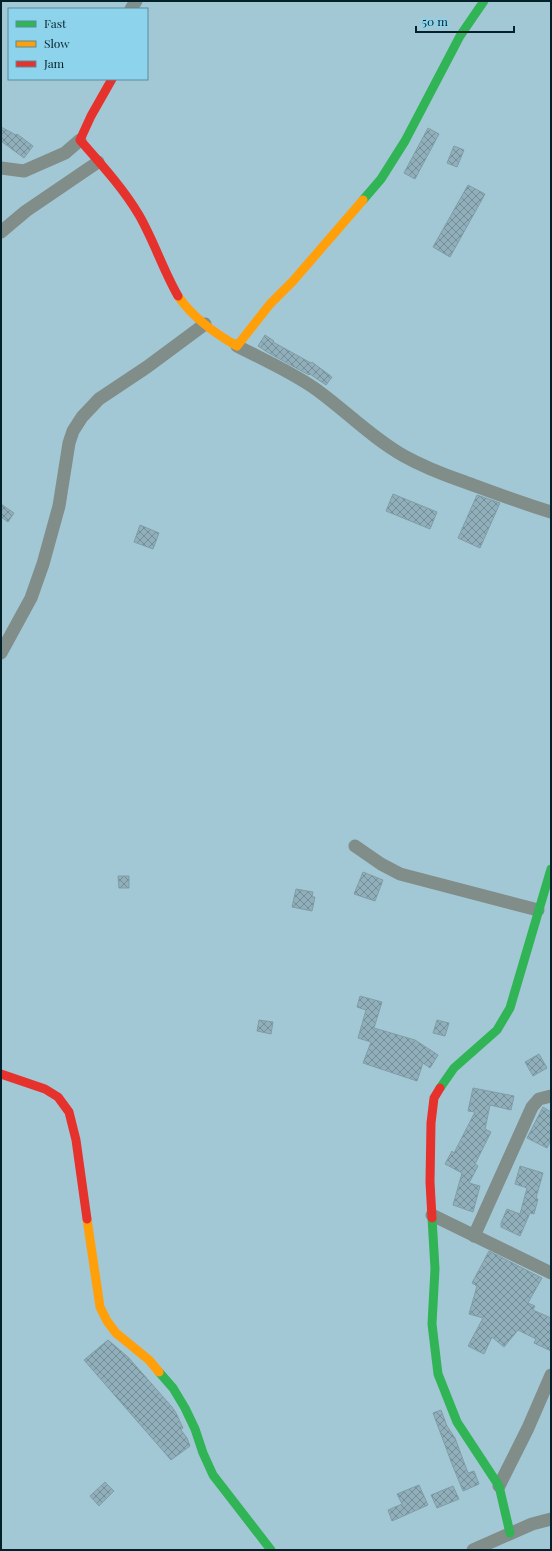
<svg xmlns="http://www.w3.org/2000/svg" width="552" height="1551" font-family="'Playfair Display',serif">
	<defs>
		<pattern id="building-cross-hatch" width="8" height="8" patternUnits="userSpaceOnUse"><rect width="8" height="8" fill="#91afba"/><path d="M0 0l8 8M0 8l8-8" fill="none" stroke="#748e97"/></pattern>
	</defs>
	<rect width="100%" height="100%" fill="#a3c8d5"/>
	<g fill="url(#building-cross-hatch)" stroke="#7f9da7">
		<path d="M1,127L16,135L17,134L33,146L24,158L1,141Z"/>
		<path d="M428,128L439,134L415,179L404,173Z"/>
		<path d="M454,146L464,150L457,167L447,163Z"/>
		<path d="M468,185L485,194L450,257L433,247Z"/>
		<path d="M265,335L274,341L273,342L311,363L312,362L332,377L326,385L310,374L309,375L267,352L258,346Z"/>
		<path d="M393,494L437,512L430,529L386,511Z"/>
		<path d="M477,495L500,503L480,548L458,538Z"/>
		<path d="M1,504L14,513L8,522L1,517Z"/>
		<path d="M140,525L159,533L153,549L134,542Z"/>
		<path d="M363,872L383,880L375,901L354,894Z"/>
		<path d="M118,876H129V888H119Z"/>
		<path d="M296,889L313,892L312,897H315L312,911L292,907Z"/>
		<path d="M360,996L382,1002L374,1028L415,1040L438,1055L430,1068L423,1063L417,1081L363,1063L371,1042L358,1038L366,1010L357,1007Z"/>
		<path d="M259,1020L273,1022L271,1034L257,1031Z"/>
		<path d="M437,1020L449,1023L445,1036L433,1033Z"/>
		<path d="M539,1054L547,1068L533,1076L525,1062Z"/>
		<path d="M473,1088L514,1096L511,1110L490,1105L485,1129L491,1132L475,1164L478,1166L469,1183L480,1186L473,1212L453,1205L462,1173L445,1164L452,1151L454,1153L475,1112L468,1111Z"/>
		<path d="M543,1107L551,1112V1140L547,1148L527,1138Z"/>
		<path d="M520,1166L543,1173L536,1198L538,1199L534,1214L530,1213L520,1236L501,1227V1223L507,1209L520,1214L527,1188L515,1184Z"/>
		<path d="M489,1251L542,1278L528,1303L535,1306L533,1310L551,1318V1351L534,1343L536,1339L518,1330L504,1347L492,1337L484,1354L468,1346L483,1318L469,1314L477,1286L472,1283Z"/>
		<path d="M108,1340L128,1357L172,1407L176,1413L183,1428L181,1430L187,1438L190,1446L171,1460L84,1360Z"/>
		<path d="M441,1410L447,1426L455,1438L468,1473L474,1471L479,1484L463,1491L452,1464L433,1413Z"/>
		<path d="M105,1482L114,1491L99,1506L90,1496Z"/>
		<path d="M419,1485L428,1505L392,1521L388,1510L402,1504L397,1494Z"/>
		<path d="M453,1486L459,1499L437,1508L431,1495Z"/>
	</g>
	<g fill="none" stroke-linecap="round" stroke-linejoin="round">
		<g stroke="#808d89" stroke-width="13">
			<path d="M131,9L136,1"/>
			<path d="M1,168L24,171L65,153L80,140"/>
			<path d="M1,232L26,211L98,162"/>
			<path d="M237,346C264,360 292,372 317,390C346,411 372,438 404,456C422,466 442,474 462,481C492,492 521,503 551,512"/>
			<path d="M1,653L31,598L43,564L59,506L69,443L73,431L82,417L99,399L147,367L205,324"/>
			<path d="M355,846L381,864L400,874L538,910"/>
			<path d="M432,1215L551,1273"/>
			<path d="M474,1236L532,1107L539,1099L551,1096"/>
			<path d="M499,1486L528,1428L551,1375"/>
			<path d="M473,1550L532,1524L551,1519"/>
		</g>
		<g stroke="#30b455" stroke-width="9">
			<path d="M363,200L381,179L405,141L460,36L484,1"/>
			<path d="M440,1088L454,1068L497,1030L510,1008L551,869"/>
			<path d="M432,1218L435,1269L432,1324L438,1374L457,1422L499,1486L510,1533"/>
			<path d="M159,1372L173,1388L185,1408L195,1429L203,1453L213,1475L271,1550"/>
		</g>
		<g stroke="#ff9f0a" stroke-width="9">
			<path d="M178,296C193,318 214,333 237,346L270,304L293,281L363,200"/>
			<path d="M87,1219L100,1307L107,1321L116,1333L149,1360L159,1372"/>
		</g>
		<g stroke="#e5322d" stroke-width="9">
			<path d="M112,79L91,116L80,140C101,164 123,188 139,215C154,241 163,270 178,296"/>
			<path d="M1,1074L45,1089L58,1097L69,1112L76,1140L87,1219"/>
			<path d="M432,1218L430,1182L431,1123L434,1098L440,1088"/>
		</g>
	</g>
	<rect width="552" height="1551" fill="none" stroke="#03212a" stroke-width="4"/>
	<rect x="8" y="8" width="140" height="72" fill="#8dd3eb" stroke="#568c9e"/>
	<rect x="16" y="21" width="20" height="6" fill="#30b455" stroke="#568c9e"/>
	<text x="44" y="28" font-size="12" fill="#03212a">Fast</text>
	<rect x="16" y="41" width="20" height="6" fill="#ff9f0a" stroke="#568c9e"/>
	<text x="44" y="48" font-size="12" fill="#03212a">Slow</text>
	<rect x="16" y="61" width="20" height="6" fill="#e5322d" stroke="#568c9e"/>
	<text x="44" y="68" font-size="12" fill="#03212a">Jam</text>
	<path d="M416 26v6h98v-6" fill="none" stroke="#03212a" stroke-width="2"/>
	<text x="422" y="26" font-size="12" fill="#03212a" stroke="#8dd3eb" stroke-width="3" paint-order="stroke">50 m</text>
</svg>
